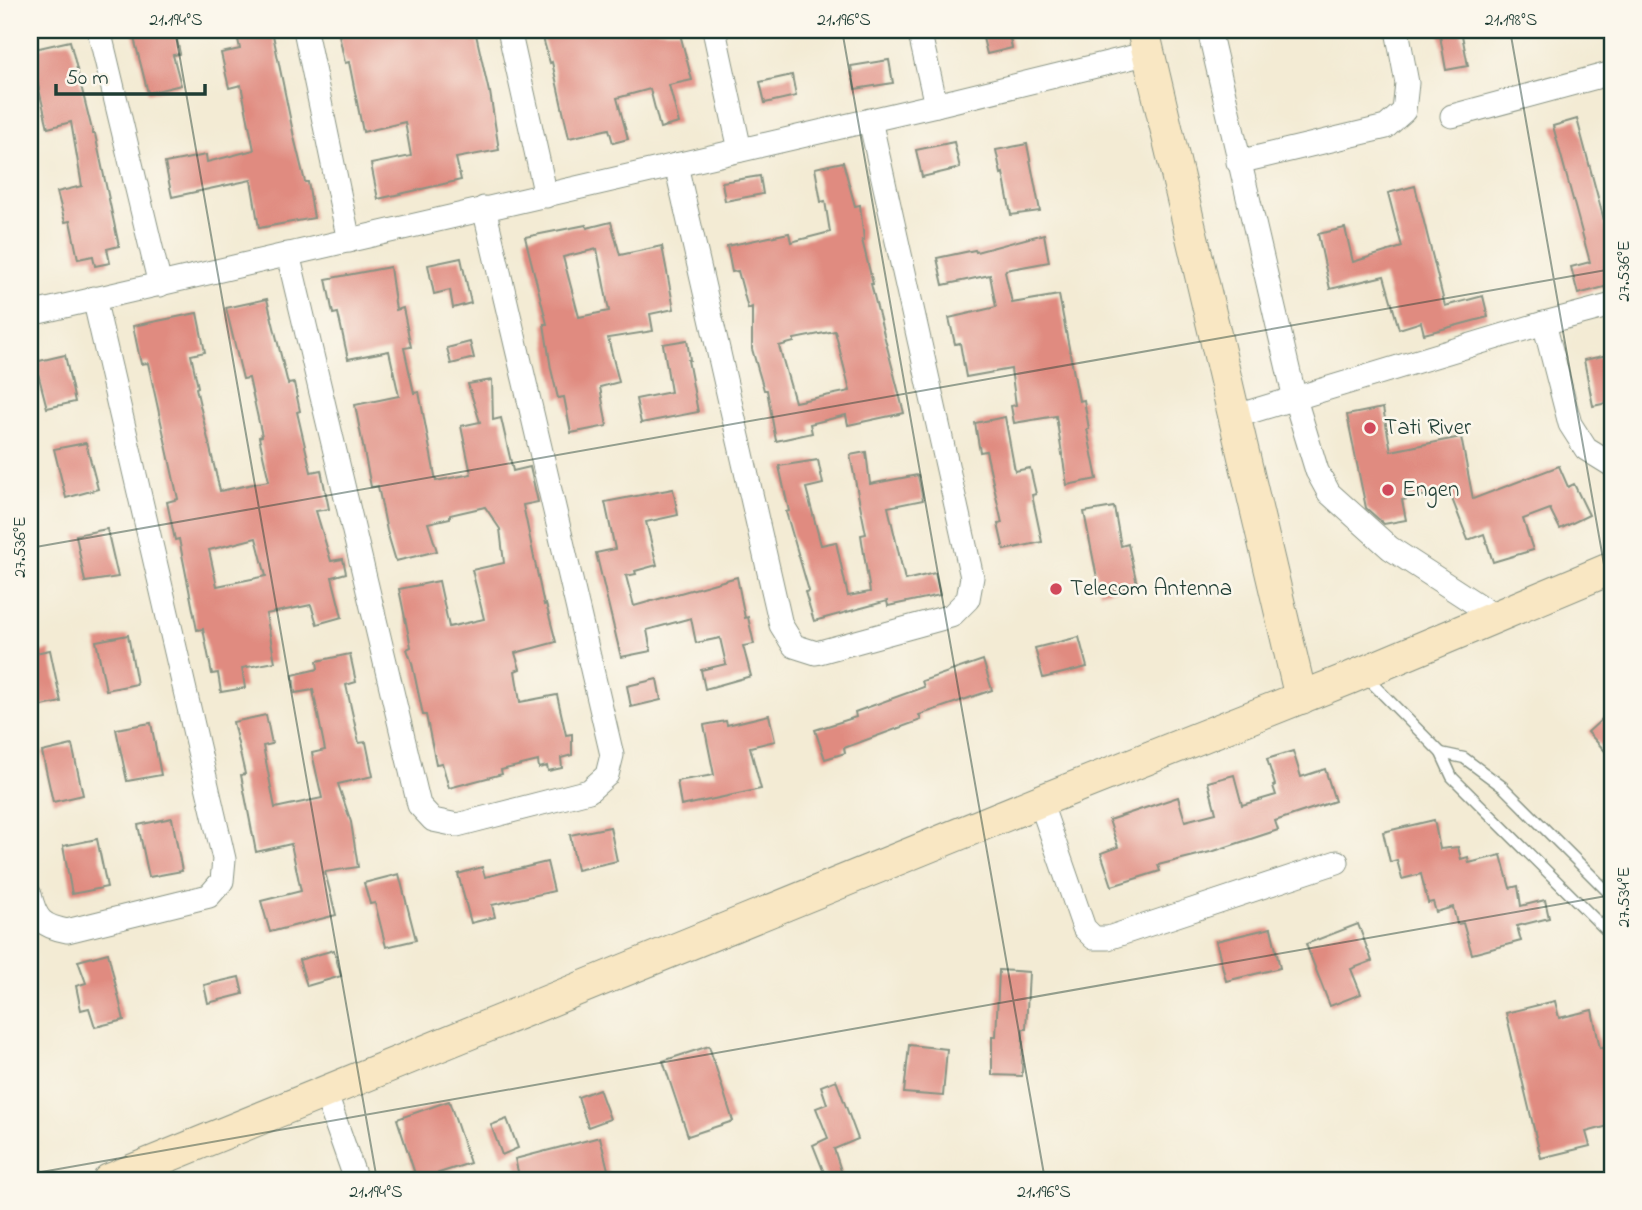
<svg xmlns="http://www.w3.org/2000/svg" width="1642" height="1210" font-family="'Indie Flower',sans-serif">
	<rect width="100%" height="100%" fill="#fbf7ec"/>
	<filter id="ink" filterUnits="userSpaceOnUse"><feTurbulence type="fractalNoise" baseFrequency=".0143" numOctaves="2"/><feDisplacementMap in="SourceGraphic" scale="14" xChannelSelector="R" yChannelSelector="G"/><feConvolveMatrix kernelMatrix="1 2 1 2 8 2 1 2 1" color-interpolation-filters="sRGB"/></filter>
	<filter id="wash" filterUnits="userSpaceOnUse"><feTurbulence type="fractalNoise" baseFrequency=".00686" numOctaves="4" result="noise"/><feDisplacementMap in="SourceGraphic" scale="28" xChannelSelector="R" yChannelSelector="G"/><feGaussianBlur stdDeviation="1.57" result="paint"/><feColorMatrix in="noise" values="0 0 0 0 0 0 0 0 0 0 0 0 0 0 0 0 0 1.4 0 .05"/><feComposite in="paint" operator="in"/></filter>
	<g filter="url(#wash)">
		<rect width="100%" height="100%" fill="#f3ebd4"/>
		<g id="blocks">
			<g fill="#e08b80" fill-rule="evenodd">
				<path d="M132,30H175L180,54L173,55L181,85L148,93Z"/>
				<path d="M236,30H272L294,137L305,182H308L314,218L259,228L251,180L172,197L165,163L206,155L207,162L254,150L241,85L229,88L221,53L240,49Z"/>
				<path d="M338,30H475L489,92H490L499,150L456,158L461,180L378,199L371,164L411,156L405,122L363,132L349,62L345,63Z"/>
				<path d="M580,30H679L692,80L669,85L679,123L660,128L650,89L617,98L628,139L613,143L609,129L569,138L552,62L550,63L543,38Z"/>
				<path d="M981,30H1008L1012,48L987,54Z"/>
				<path d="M1439,30H1461L1468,66L1446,70Z"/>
				<path d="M70,41L93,134H95L119,246L107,249L110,263L95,266L93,256L78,259L70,221L65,222L57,192L82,186L71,122L48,128L37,81L30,82V50Z"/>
				<path d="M889,60L893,83L855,89L851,66Z"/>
				<path d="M792,75L796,96L765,103L760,82Z"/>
				<path d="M1577,119L1612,250V285L1578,294L1571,267L1590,262L1553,126Z"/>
				<path d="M954,142L960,168L922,177L916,150Z"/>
				<path d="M1027,144L1040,211L1011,215L1003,173L1001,174L996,150Z"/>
				<path d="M843,162L855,206L860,205L864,240H862L873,284H871L904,413L848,425L846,415L810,424L812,433L776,441L767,390H764L752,349V307L748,309L738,271L732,272L727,246L789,233L791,242L830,232L825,201L821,202L815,168ZM835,331L850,391L795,402L779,346L794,342V339Z"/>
				<path d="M760,176L763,194L725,201L722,182Z"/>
				<path d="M1415,186L1445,306L1483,296L1488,317L1424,334L1421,322L1399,329L1384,276L1330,289L1318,234L1345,228L1353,262L1402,247L1388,193Z"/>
				<path d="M611,222L620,255L662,246L674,309L650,314L653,331L608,338L619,382L600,387L607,426L571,433L564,397L558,398L551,369L544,324H547L525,237L586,225L587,228ZM597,249L609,311L579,317L563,257Z"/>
				<path d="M1044,234L1049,262L1006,270L1005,272L1012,303L1059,295L1079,401L1084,400L1089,429H1087L1097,479L1067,485L1056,416L1014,423L1011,406L1016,405L1011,369L966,377L960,343L955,344L949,318L996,307L990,275L943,285L937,258L975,250L976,252Z"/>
				<path d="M461,258L471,303L453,308L450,290L434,294L428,265Z"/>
				<path d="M390,267L396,310L403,308L411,347L404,348L414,393L419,392L436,481L471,474L461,426L480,422L468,384L492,380L493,420L501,418L513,471L530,467L538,502L523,505L544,605L546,604L556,642L515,653L520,669L515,671L520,702L557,695L566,735L572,734V755L561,758L562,768L548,771L547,766L539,768L538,761L501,770L502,774L449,788L442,763L436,764L426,715H423L412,663L407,649L411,647L399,589L439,581L449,627L484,619L472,570L504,563L500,529L485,507L450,515V518L428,523L437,551L396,561L387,531L378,486L371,487L355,405L399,396L389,351L348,359L338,313L333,314L326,279Z"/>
				<path d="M267,299L288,384L294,383L300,411L297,412L311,472L321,470L329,509L316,511L331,561L343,559L346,573L332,577L342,617L317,624L311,605L266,614L275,662L242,668L245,688L221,692L218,673L212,674L203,629L197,630L179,539L175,540L167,502L178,499L148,363L141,364L133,326L197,313L205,352L191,355L198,387L196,388L220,491L258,483L269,481L259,437L262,436L249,378L243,379L226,308ZM256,538L266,576L217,586L209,550Z"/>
				<path d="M687,340L690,360H688L698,412L641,423L636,399L671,392L663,344Z"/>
				<path d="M470,342L474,358L451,364L447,348Z"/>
				<path d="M1612,354V402L1593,406L1584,360Z"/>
				<path d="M65,355L75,402L47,408L35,362Z"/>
				<path d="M1383,408L1391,451L1461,437L1473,499L1559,466L1568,487L1574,484L1589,515L1560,529L1550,509L1523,519L1533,550L1493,562L1484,534L1468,540L1449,491L1402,500L1406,520L1384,524L1366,508L1347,415Z"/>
				<path d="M1005,417L1015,471L1030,468L1036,494L1032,495L1042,542L1004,550L998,524L1002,523L986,451L980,452L975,423Z"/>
				<path d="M86,443L98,489L66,498L54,449Z"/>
				<path d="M866,452L870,484L918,475L923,500L888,507L905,580L935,573L940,595L888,606L887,601L814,621L805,592L809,591L786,512L789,511L779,466L818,460L823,484L806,488L821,545L836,542L848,596L870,592L861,535L866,534L850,455Z"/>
				<path d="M673,489L678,515L646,522L657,565L635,571L636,574L626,576L634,606L737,577L745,618L748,617L754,644L743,646L751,676L705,689L701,670L726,664L720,638L696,643L691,618L647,630L651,651L621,657L596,553L615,549L605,502Z"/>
				<path d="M1114,507L1121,546L1128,544L1137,584L1100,593L1084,512Z"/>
				<path d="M107,529L118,577L85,582L76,535Z"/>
				<path d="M128,635L137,684L106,690L96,641Z"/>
				<path d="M1079,637L1087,667L1043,678L1035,648Z"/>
				<path d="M50,650L61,702L33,708L30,693V654Z"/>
				<path d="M350,654L356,682L346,685L359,743L366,742L373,776L338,784L351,822L358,867L325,872L336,915L270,932L261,901L301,891L291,844L256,852L241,775L245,774L233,722L266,715L272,744L263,746L275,808L322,798L312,753L325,750L313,690L295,693L293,675L318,669L317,661Z"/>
				<path d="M983,660L992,690L919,715L921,720L844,748L845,753L825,759L815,730L856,717L855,712L924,687L922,681Z"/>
				<path d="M657,679L661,700L631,707L627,686Z"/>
				<path d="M1612,710V759L1588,732Z"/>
				<path d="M769,715L775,741L750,747L761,789L681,806L677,781L714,775L704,725L726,721L727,725Z"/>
				<path d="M151,723L161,775L127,781L116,729Z"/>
				<path d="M72,745L83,795L53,802L42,752Z"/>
				<path d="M1293,751L1301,777L1325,769L1335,801L1275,821L1278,830L1214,851L1158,865L1160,871L1112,886L1101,853L1118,847L1109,820L1178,797L1185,821L1216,813L1208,782L1234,775L1242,805L1276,795L1273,786L1275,785L1267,759Z"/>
				<path d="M172,818L182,871L149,877L138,825Z"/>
				<path d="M1434,820L1440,849L1458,847L1461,859L1468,857L1469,863L1501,855L1510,888L1518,886L1521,906L1545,900L1549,918L1517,926L1521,941L1472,954L1463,923L1457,924L1453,907L1436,912L1433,902L1428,903L1421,874L1402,879L1397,860L1390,862L1383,832Z"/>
				<path d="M610,827L617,861L577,870L570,835Z"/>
				<path d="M97,839L107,887L72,894L63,846Z"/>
				<path d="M547,862L554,891L492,905L495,917L471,923L458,874L482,867L485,877Z"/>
				<path d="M399,874L416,940L386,947L375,903L370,904L364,883Z"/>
				<path d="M1358,924L1372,961L1351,969L1361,994L1330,1006L1306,944Z"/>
				<path d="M1271,928L1280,968L1226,981L1216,941Z"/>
				<path d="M334,950L341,976L307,986L299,960Z"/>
				<path d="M108,953L124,1020L95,1027L89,1008L81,1010L76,986L86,983L78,961Z"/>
				<path d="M999,970L1029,972L1026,1029H1023L1022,1076L992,1075V1037H996Z"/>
				<path d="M239,977L243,994L208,1003L204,985Z"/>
				<path d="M1555,1001L1559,1018L1592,1010L1600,1048L1603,1047L1612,1075V1125L1586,1132L1590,1146L1541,1158L1506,1013Z"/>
				<path d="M909,1045L947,1049L943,1096L904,1093Z"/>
				<path d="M709,1046L733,1121L688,1136L663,1061Z"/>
				<path d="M836,1080L858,1139L834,1149L844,1180H827L813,1145L828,1138L816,1108L827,1104L821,1086Z"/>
				<path d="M599,1089L610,1119L588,1127L578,1097Z"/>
				<path d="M449,1101L470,1163L417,1180L397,1119Z"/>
				<path d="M507,1119L518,1148L502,1155L491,1125Z"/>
				<path d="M600,1137L610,1178L602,1180H520L515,1159Z"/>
			</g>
		</g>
	</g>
	<g filter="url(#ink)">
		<use href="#blocks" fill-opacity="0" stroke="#899484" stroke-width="2"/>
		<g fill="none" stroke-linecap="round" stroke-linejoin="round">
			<g stroke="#899484" stroke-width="13">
				<g id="lane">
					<path d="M1365,676L1441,753L1452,777L1612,936"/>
					<path d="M1441,753L1464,758L1503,787L1612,896"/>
				</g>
			</g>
			<g stroke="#899484" stroke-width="25">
				<g id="street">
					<path d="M99,30L160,285"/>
					<path d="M305,30L349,241"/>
					<path d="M509,30L546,196"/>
					<path d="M714,30L740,150"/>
					<path d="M919,30L936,105"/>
					<path d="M1209,30L1295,399L1317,471L1329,493L1390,548L1496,617"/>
					<path d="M1452,116L1612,73"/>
					<path d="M1238,162L1386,127L1404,111L1407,83L1397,30"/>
					<path d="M676,165L781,625L794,646L816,653L951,616L968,599L972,577L870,120"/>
					<path d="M288,254L419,805L433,820L457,825L589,791L607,775L612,755L484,208"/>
					<path d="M30,314L936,105L1149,53"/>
					<path d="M1544,323L1570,424L1586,449L1612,465"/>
					<path d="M1233,417L1544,323L1612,305"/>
					<path d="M1040,801L1084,928L1094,938H1108L1337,862"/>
					<path d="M30,895C36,920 42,926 67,931L209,896L222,881L224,859L94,298"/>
					<path d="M325,1092L356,1180"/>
				</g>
			</g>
			<g stroke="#899484" stroke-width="34">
				<g id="secondary">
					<path d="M1143,30L1301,698"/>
					<path d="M109,1180L1040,801L1350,678L1612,568"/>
				</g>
			</g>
			<use href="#lane" stroke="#fff" stroke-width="10"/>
			<use href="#street" stroke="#fff" stroke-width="23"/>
			<use href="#secondary" stroke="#f9e7c3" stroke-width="32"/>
		</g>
	</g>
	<path fill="none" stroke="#1f3d34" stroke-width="2" stroke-opacity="0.45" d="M175,30L377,1180M842,30L1045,1180M1510,30L1612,610M30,548L1612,269M30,1174L1612,895"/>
	<g fill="#d1495b" stroke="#fbf7ec" stroke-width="2.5">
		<circle cx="1370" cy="428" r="7"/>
		<circle cx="1388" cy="490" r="7"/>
		<circle cx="1056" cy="589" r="7"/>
	</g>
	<g text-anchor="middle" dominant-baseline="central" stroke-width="5" stroke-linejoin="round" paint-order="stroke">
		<g font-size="23" fill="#1f3d34" stroke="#fbf7ec" text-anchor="start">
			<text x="1384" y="428">Tati River</text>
			<text x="1402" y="490">Engen</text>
			<text x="1070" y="589">Telecom Antenna</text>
		</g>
	</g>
	<rect width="1642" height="1210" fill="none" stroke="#fbf7ec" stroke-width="77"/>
	<path d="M56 84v10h149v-10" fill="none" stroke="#1f3d34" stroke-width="3.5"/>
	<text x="66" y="84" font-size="21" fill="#1f3d34" stroke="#fbf7ec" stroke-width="5" paint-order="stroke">50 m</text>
	<rect x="38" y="38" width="1566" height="1134" fill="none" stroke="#1f3d34" stroke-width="2.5"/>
	<g font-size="18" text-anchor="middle" fill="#1f3d34">
		<text x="176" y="25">21.194°S</text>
		<text x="844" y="25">21.196°S</text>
		<text x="1511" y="25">21.198°S</text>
		<text transform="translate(1623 271) rotate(-90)" y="6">27.536°E</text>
		<text transform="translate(19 547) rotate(-90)" y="6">27.536°E</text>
		<text transform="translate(1623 897) rotate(-90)" y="6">27.534°E</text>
		<text x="376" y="1197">21.194°S</text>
		<text x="1044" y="1197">21.196°S</text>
	</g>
</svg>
